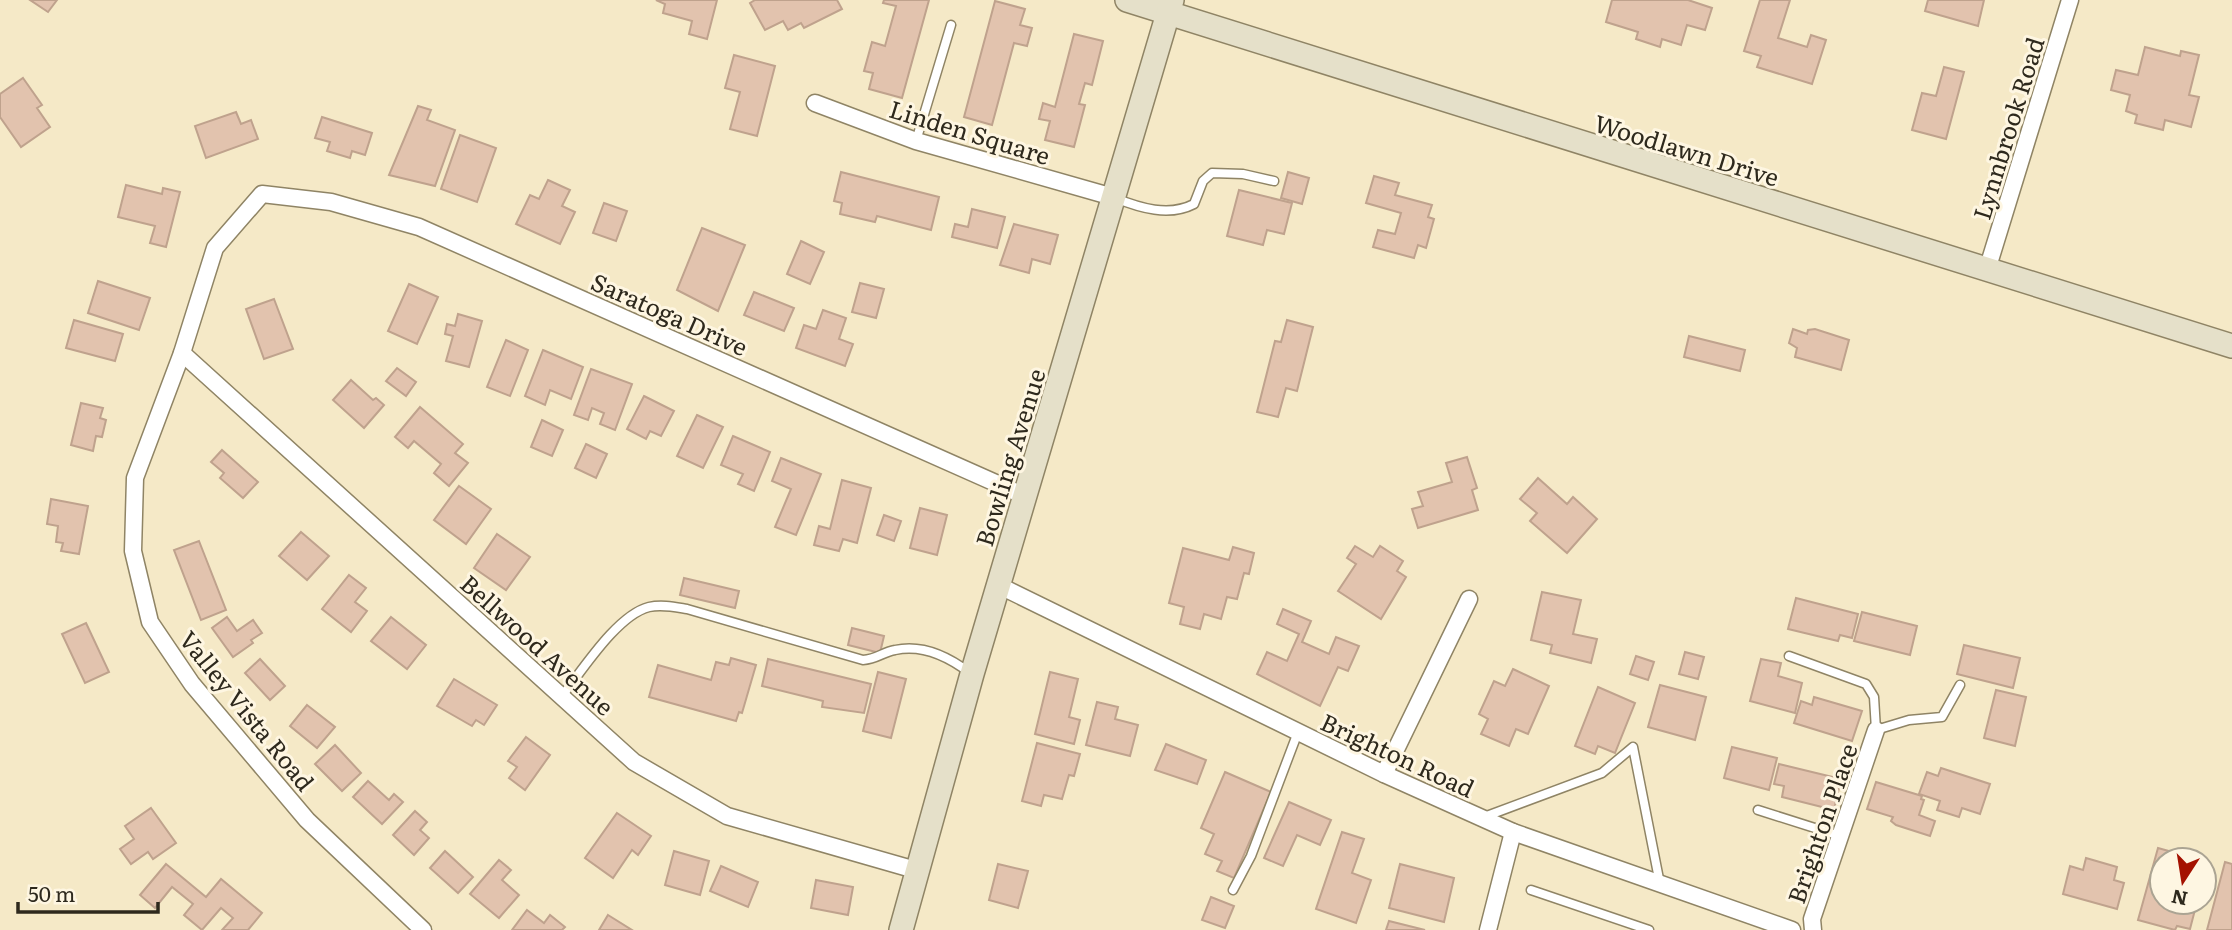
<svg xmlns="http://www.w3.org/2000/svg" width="2232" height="930" font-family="Literata,serif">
	<rect width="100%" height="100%" fill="#f5e9c7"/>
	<g fill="#e2c3ae" stroke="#bfa28d" stroke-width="2">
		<path d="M30,0H57L48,12Z"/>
		<path d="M656,0H717L707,39L689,34L692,21L663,13L665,4Z"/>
		<path d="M755,0H837L842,9L804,28L801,23L788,30L783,21L765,30L750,3Z"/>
		<path d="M884,0H929L902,98L869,89L873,73L864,71L872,42L885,46L896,6L883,3Z"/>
		<path d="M1612,0H1688L1712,8L1705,30L1687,25L1681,45L1662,39L1660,47L1636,39L1638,32L1606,22Z"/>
		<path d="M1760,0H1790L1778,38L1807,47L1811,35L1826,40L1812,84L1757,67L1761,56L1744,51Z"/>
		<path d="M1928,0H1984L1978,26L1925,11Z"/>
		<path d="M995,1L1025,9L1020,25L1032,28L1027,46L1014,43L992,125L964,117Z"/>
		<path d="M1074,34L1103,41L1092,85L1085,83L1079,104L1085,105L1074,147L1045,140L1050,121L1039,119L1043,103L1055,107Z"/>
		<path d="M2145,47L2180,56L2181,51L2199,55L2189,95L2199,97L2191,127L2165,120L2163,130L2135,123L2137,115L2126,111L2130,95L2111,90L2116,70L2138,75Z"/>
		<path d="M734,55L775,66L757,136L730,129L740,92L725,88Z"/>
		<path d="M1944,67L1964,72L1946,139L1912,130L1922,93L1936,96Z"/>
		<path d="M23,78L42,105L37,108L50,127L21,147L0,117V94Z"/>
		<path d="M418,106L431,110L427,120L455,130L435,186L389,175Z"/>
		<path d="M236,112L241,124L251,120L258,139L206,158L195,126Z"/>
		<path d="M322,117L372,133L365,155L352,151L350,158L327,151L330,142L315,138Z"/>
		<path d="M460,135L496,148L477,202L441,189Z"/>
		<path d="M841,172L939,197L931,230L877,216L875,222L840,214L842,203L834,201Z"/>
		<path d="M1288,172L1309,178L1302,204L1281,198Z"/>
		<path d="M1374,176L1399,183L1395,195L1432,205L1428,217L1434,219L1426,248L1418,245L1414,258L1373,247L1378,230L1395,234L1401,213L1366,203Z"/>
		<path d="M548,180L570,190L562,206L575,212L560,244L516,224L530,195L539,199Z"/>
		<path d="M126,185L162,194L163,188L180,192L166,247L150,243L155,226L118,217Z"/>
		<path d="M1239,190L1292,203L1284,234L1267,230L1263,245L1227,236Z"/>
		<path d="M604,203L627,211L616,241L593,233Z"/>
		<path d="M972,209L1005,217L997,248L952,237L955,224L968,227Z"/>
		<path d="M1014,224L1058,235L1050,264L1032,259L1029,273L1000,265Z"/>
		<path d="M702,228L745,245L718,311L677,290Z"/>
		<path d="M801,241L824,252L810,284L787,274Z"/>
		<path d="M98,281L150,298L139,330L88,313Z"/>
		<path d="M860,283L884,289L876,318L852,312Z"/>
		<path d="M409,284L438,297L417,344L388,331Z"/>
		<path d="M754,292L794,308L784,331L744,315Z"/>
		<path d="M274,299L293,349L264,359L246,309Z"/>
		<path d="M823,310L846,318L839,339L853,344L845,366L796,348L804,325L816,329Z"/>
		<path d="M458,314L482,321L469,367L446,361L453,336L445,334L447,324L455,326Z"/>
		<path d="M74,320L123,334L115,361L66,348Z"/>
		<path d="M1287,320L1313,327L1297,391L1286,388L1278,417L1257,412L1275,341L1281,342Z"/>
		<path d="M1793,329L1807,334L1808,330L1815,329L1849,340L1841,370L1795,357L1797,348L1789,343Z"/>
		<path d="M1689,336L1745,350L1740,371L1684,357Z"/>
		<path d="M506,340L528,350L510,396L487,387Z"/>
		<path d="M543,350L583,367L571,399L550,390L545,405L525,396Z"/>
		<path d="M397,368L416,382L406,396L386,381Z"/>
		<path d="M591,369L632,384L615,430L600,424L604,413L592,408L588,420L574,415Z"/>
		<path d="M351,380L373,400L376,398L384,405L364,428L333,400Z"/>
		<path d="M644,396L674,411L661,436L650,431L646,439L627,429Z"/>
		<path d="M81,403L103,408L100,418L106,420L102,437L96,436L93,451L71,445Z"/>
		<path d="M420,407L463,444L455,453L468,463L449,486L434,473L441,464L414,441L408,448L395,437Z"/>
		<path d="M697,415L723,427L703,468L677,456Z"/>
		<path d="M542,420L563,430L552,456L531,447Z"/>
		<path d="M733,436L770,452L754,491L738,484L743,474L721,465Z"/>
		<path d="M586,444L607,454L596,478L575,468Z"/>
		<path d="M222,450L258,482L243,498L220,478L224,473L211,462Z"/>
		<path d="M1467,457L1477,488L1472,490L1478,510L1418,528L1412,509L1423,506L1418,492L1452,482L1446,463Z"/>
		<path d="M781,458L821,474L796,535L775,527L791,489L772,481Z"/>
		<path d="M1538,478L1567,504L1573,497L1597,519L1567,553L1530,521L1537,513L1520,499Z"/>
		<path d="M842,480L871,488L857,543L843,539L839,551L814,545L819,526L830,529Z"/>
		<path d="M459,486L491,509L466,544L434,520Z"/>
		<path d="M51,499L88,506L79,554L61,551L63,543L56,542L58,526L47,524Z"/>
		<path d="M920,508L947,515L937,555L910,548Z"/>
		<path d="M884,515L901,521L894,541L877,535Z"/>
		<path d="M301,532L329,556L307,580L279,556Z"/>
		<path d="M497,534L530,557L506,590L474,568Z"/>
		<path d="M199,541L226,610L201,620L174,550Z"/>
		<path d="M1355,546L1373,557L1380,546L1403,561L1397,571L1406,577L1381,619L1338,591L1356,564L1347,558Z"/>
		<path d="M1233,547L1254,553L1249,574L1244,573L1237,599L1227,597L1221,619L1204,614L1200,629L1180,624L1184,607L1169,603L1183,548L1229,560Z"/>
		<path d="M349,575L366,588L355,602L367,611L351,632L322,609Z"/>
		<path d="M684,578L739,591L735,608L680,595Z"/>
		<path d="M1542,592L1581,600L1573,634L1597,639L1591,663L1550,653L1552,645L1531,640Z"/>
		<path d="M1796,598L1858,614L1852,638L1840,635L1838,641L1788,629Z"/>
		<path d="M1283,609L1311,621L1302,642L1329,654L1336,637L1359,646L1348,671L1338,667L1320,706L1257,674L1267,652L1287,661L1299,634L1277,624Z"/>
		<path d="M1862,612L1917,626L1910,655L1854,641Z"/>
		<path d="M227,617L237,631L253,620L262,633L251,640L253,643L233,657L212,628Z"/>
		<path d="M391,617L426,645L407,669L371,641Z"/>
		<path d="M86,623L109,672L85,683L62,634Z"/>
		<path d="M852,628L884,636L880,653L848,645Z"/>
		<path d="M1964,645L2020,658L2013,688L1957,674Z"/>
		<path d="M1685,652L1704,657L1698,679L1679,674Z"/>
		<path d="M1636,656L1654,662L1648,680L1630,674Z"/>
		<path d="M731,658L756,665L742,713L739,712L736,721L649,697L658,665L711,680L716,662L729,665Z"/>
		<path d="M260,659L285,686L270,700L245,673Z"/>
		<path d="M768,659L871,684L864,713L822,707L823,701L762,686Z"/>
		<path d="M1761,659L1781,663L1778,676L1802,683L1795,713L1750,701Z"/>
		<path d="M1513,669L1549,686L1528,734L1516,729L1509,746L1481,734L1488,719L1479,714L1494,681L1505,686Z"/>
		<path d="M878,672L906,679L891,738L863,731Z"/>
		<path d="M1050,672L1078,679L1069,717L1080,720L1074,744L1035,734Z"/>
		<path d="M454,679L497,705L484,725L476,720L472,726L437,706Z"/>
		<path d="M1660,685L1706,697L1695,740L1648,727Z"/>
		<path d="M1598,687L1635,703L1615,753L1598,746L1595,754L1575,746Z"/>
		<path d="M1996,690L2026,697L2015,746L1984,738Z"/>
		<path d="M1814,697L1862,711L1852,741L1794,723L1801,701L1812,705Z"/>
		<path d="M1097,702L1118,707L1115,719L1138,725L1130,756L1086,745Z"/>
		<path d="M307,705L335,727L317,748L290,726Z"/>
		<path d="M526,737L550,755L525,790L509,778L517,767L508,761Z"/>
		<path d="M1037,743L1080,754L1074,776L1069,775L1062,799L1044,795L1041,806L1022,801Z"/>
		<path d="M1166,744L1206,760L1197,784L1155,770Z"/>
		<path d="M335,745L361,773L342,791L315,764Z"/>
		<path d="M1732,747L1777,758L1769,790L1724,778Z"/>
		<path d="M1779,764L1841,779L1834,810L1782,797L1784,786L1774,784Z"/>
		<path d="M1941,768L1990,784L1980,814L1962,808L1959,817L1937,810L1940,801L1919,794L1927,772L1938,776Z"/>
		<path d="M1225,772L1271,792L1234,878L1217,871L1222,861L1205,854L1214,834L1201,828Z"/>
		<path d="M368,781L389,800L394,794L403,802L382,824L353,797Z"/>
		<path d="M1876,782L1922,796L1921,799L1924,800L1919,815L1935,821L1930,836L1896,825L1891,821L1893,817L1867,809Z"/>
		<path d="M1289,802L1331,820L1320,845L1297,835L1283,866L1264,858Z"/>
		<path d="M151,808L176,843L153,859L148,852L131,864L120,849L134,839L125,826Z"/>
		<path d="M415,811L427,822L420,830L429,838L414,855L393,835Z"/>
		<path d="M617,813L651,836L638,855L632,850L613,878L585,858Z"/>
		<path d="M1342,832L1364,839L1352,873L1371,880L1356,923L1316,909Z"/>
		<path d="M2158,848L2183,855L2182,860H2162V902H2197L2190,929L2177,926L2175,930L2138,920Z"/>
		<path d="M445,851L473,877L458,893L430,868Z"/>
		<path d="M674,851L709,861L700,895L665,885Z"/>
		<path d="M2086,858L2117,867L2114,880L2124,883L2117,909L2063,894L2070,866L2083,870Z"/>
		<path d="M499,860L511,870L502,880L519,895L499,918L470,894Z"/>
		<path d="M2225,862L2232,864V930H2207Z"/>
		<path d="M166,864L206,897L221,879L262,913L248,930H222L233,918L221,908L202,930L184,915L193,904L172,887L155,908L140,895Z"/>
		<path d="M998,864L1028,871L1018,908L989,900Z"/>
		<path d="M1400,864L1454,878L1444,922L1389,908Z"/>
		<path d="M721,866L758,882L748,907L710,891Z"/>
		<path d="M816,880L853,887L848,915L811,908Z"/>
		<path d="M1211,897L1234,906L1225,928L1202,920Z"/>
		<path d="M527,910L544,923L550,915L565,927L562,930H512Z"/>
		<path d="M608,915L632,930H599Z"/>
		<path d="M1389,921L1425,930H1386Z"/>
	</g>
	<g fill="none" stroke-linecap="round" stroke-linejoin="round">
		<g stroke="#8f8465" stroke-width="11">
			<g id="lane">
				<path d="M916,141L951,25"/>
				<path d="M1115,198C1140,208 1169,217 1194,204L1203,181L1212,173L1243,174L1274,181"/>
				<path d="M1789,656L1866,684L1874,697L1876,730L1909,720L1942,717L1960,685"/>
				<path d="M562,696C582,671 617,615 649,607C662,604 675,607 687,609L863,660C877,659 883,652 895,650C922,644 949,657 970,673"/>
				<path d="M1758,810L1840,836"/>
				<path d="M1484,817L1602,773L1633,747L1660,884"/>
				<path d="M1233,890L1251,856L1298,732"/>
				<path d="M1531,890L1649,930"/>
			</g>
		</g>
		<g stroke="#8f8465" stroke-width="19">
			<g id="street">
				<path d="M815,103L916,141L1113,197"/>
				<path d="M1987,270L2070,0"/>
				<path d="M182,353L634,762L727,816L919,871"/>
				<path d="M998,585L1384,774L1513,832L1792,930"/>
				<path d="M1384,774L1469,599"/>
				<path d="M423,930L307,820L192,684L150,622L133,551L135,478L182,353L215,248L262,194L331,202L419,227L1025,496"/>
				<path d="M1488,930L1513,832"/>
				<path d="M1813,930L1812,919L1876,730"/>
			</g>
		</g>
		<g stroke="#8f8465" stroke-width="26">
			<g id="secondary">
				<path d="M1127,0L2232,346"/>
				<path d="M901,930L972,674L1172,0"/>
			</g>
		</g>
		<use href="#lane" stroke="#fff" stroke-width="8"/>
		<use href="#street" stroke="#fff" stroke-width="16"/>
		<use href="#secondary" stroke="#e5e0c9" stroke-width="23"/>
	</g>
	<g text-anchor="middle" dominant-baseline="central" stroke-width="6" stroke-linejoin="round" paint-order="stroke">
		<g font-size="24" fill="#2e291d" stroke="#fef6e2">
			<text transform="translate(2007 128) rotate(-73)">Lynnbrook Road</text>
			<text transform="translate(970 131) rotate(17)">Linden Square</text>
			<text transform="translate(1687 149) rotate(17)">Woodlawn Drive</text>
			<text transform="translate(670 313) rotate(24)">Saratoga Drive</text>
			<text transform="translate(1009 457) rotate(-73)">Bowling Avenue</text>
			<text transform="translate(538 644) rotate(42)">Bellwood Avenue</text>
			<text transform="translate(248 710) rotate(51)">Valley Vista Road</text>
			<text transform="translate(1398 754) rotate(25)">Brighton Road</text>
			<text transform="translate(1821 823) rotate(-71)">Brighton Place</text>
		</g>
	</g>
	<g transform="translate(2183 881) rotate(192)"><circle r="33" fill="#fef6e2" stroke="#aba493" stroke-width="2"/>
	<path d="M0-5L12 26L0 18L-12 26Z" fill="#a41100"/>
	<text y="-10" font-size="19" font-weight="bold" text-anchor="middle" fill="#2e291d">N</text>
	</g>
	<path d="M18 902v10h140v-10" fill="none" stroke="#2e291d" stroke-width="3.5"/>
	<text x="28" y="902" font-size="21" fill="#2e291d" stroke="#fef6e2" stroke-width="5" paint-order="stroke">50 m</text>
</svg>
